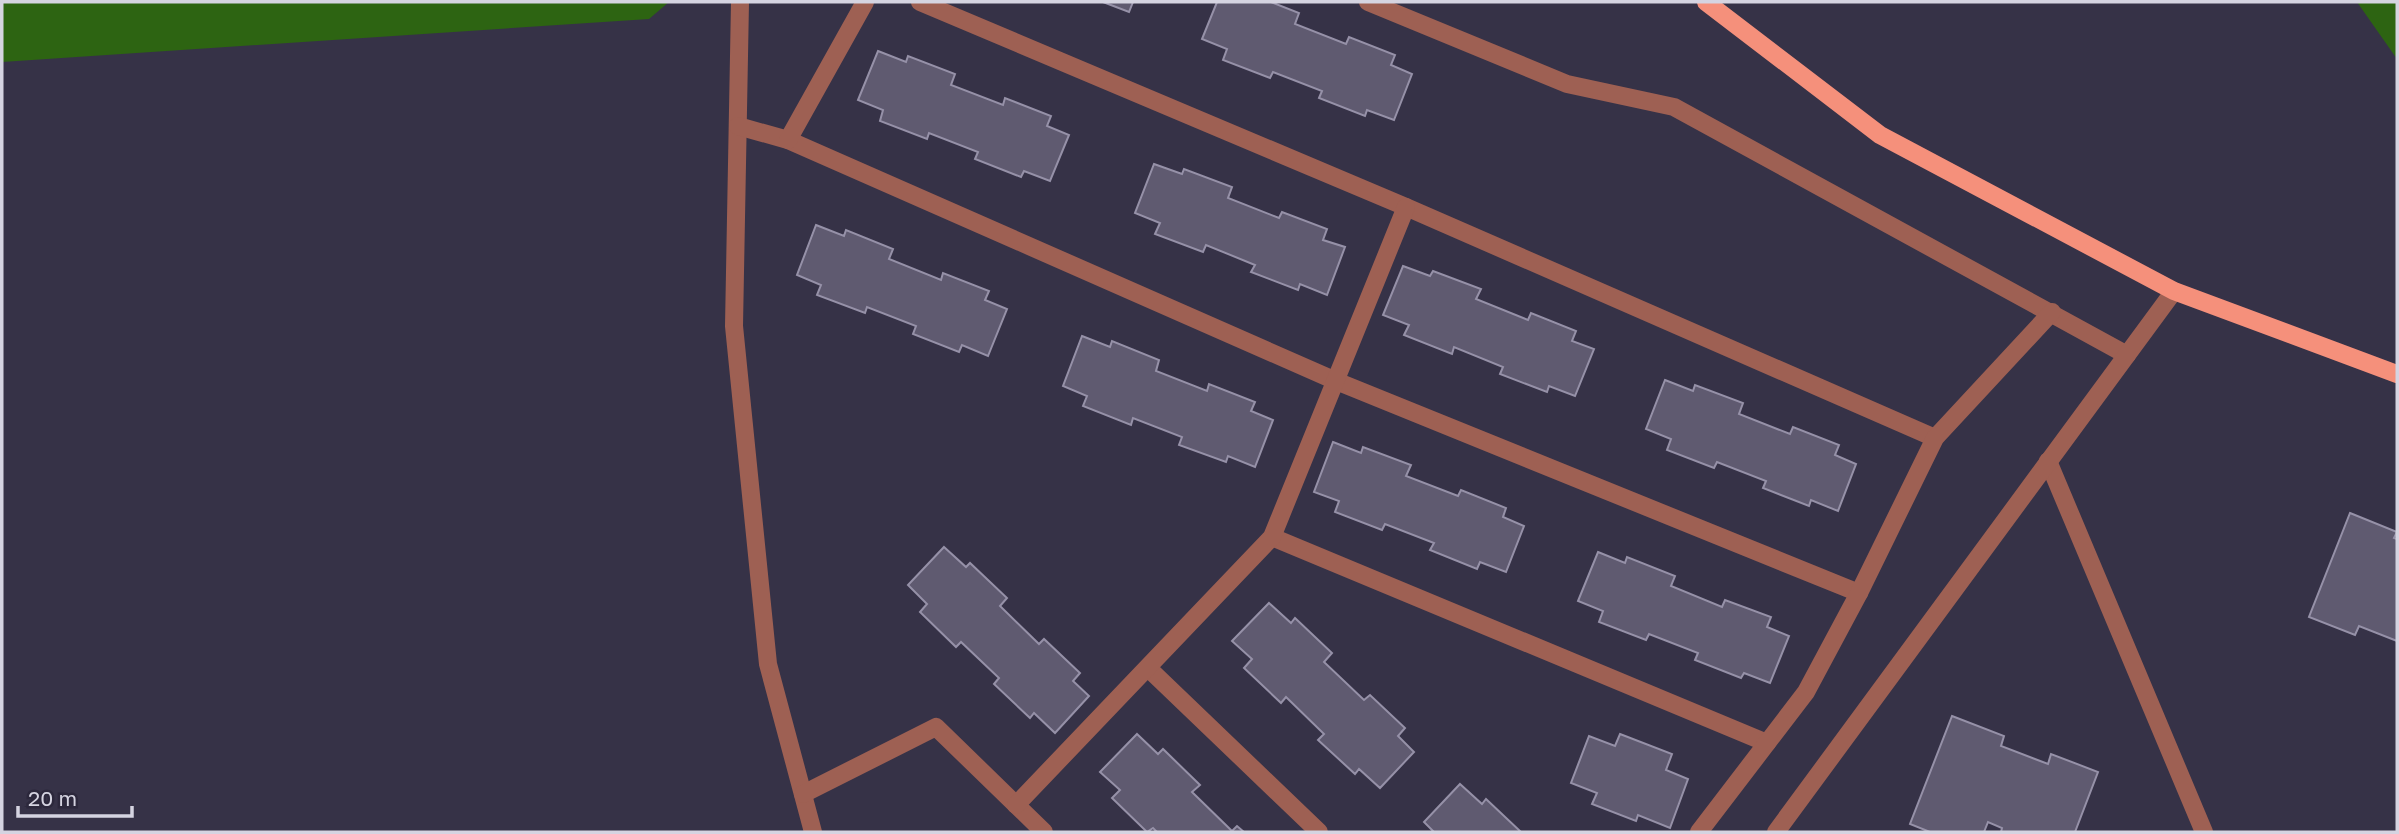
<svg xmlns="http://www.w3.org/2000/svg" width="2399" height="834" font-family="'Golos Text',sans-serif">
	<rect width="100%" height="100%" fill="#363247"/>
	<g fill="#2d6412">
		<path d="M2,2H669L649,19L2,62Z"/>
		<path d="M2357,2H2397V59Z"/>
	</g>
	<g fill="#5f5a70" stroke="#9691a8" stroke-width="2">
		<path d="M1103,2H1133L1129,12Z"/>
		<path d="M1217,2H1271L1299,13L1295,24L1346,44L1349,37L1395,55L1391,65L1412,74L1394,120L1367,110L1365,116L1319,98L1322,91L1273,72L1270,78L1223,60L1227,49L1202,39Z"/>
		<path d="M878,51L906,62L908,56L955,74L951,85L1003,105L1005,98L1051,116L1047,126L1069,135L1050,181L1024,171L1021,177L975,159L978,152L929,133L927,139L880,121L883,110L858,100Z"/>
		<path d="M1154,164L1182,174L1184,169L1232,187L1228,198L1279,218L1282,212L1327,229L1323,240L1345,247L1327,295L1300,284L1298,290L1251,272L1255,265L1206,245L1203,252L1155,234L1160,223L1135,213Z"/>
		<path d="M816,225L844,236L846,230L893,249L889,259L941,280L943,273L989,291L985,300L1007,309L988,356L962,345L959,352L913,334L916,326L867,307L865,313L817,295L821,285L797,275Z"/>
		<path d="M1403,266L1430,276L1433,271L1481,289L1476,299L1528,320L1531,313L1576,331L1572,341L1594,349L1575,396L1549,386L1547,392L1500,374L1503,367L1454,347L1452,354L1404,335L1409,325L1383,315Z"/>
		<path d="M1082,336L1110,347L1112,341L1159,360L1156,371L1207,391L1209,384L1255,402L1251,411L1273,420L1255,467L1228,456L1226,462L1179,445L1182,437L1133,418L1131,425L1083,406L1087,396L1063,386Z"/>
		<path d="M1665,380L1693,391L1695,385L1743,403L1739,414L1790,434L1793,427L1839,445L1835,455L1856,464L1838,511L1811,500L1809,506L1763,488L1766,481L1717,462L1714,468L1667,450L1671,439L1646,429Z"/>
		<path d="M1333,442L1361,453L1363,447L1411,465L1406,476L1458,496L1461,490L1506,508L1503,517L1524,526L1506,572L1480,562L1477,569L1430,550L1434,543L1385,524L1382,530L1335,512L1339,501L1314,492Z"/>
		<path d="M2350,513L2397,532L2394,538L2397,539V641L2359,626L2355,635L2309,617Z"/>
		<path d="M944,547L966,567L970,563L1007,598L1000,606L1039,644L1044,639L1080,673L1073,681L1089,696L1055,733L1034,713L1030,718L994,684L999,678L961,642L956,647L920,612L927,604L908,585Z"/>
		<path d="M1598,552L1625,563L1627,557L1675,576L1671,586L1722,607L1725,600L1771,617L1767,627L1789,636L1770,683L1744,673L1741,678L1695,660L1698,653L1649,634L1646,640L1599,622L1603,611L1578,601Z"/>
		<path d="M1269,603L1291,623L1295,618L1332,653L1324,662L1364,700L1370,695L1405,728L1398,736L1414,752L1380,788L1359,769L1355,774L1318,740L1324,734L1286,697L1281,703L1244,668L1252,659L1232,641Z"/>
		<path d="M1952,716L2004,736L2001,746L2048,764L2051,754L2098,772L2075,832H2001L2002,828L1988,822L1984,832H1930L1910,824Z"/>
		<path d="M1137,734L1158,754L1163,749L1200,785L1192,792L1232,831L1237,826L1244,832H1157L1153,828L1147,832L1112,798L1120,790L1100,772Z"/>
		<path d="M1620,734L1672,754L1666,770L1688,779L1670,828L1638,815L1636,821L1592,804L1597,793L1571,783L1589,736L1615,746Z"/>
		<path d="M1460,784L1482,804L1486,799L1521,832H1434L1424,822Z"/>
	</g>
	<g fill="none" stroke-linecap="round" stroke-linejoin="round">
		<g stroke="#9e6053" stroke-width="18">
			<path d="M740,2L734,326L768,664L813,832"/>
			<path d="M920,2L1406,207L1935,438"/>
			<path d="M1368,2L1567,84L1674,107L2127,355"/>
			<path d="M738,126L788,140L1336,381L1859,593"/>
			<path d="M788,140L865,2"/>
			<path d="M2048,461L2204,832"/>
			<path d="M1272,537L1767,743"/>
			<path d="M1148,668L1319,832"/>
			<path d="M803,794L936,727L1044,832"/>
			<path d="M1016,805L1272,537L1406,207"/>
			<path d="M1699,832L1806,692L1859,593L1935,438L2052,312"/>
			<path d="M1776,832L2174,291"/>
		</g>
		<path stroke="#f5907b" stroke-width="18" d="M1706,2L1880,135L2174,291L2397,374"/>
	</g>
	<rect width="2399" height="834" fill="none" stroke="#d5d4e1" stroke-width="7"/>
	<path d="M18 806v10h114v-10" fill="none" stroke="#d5d4e1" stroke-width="3.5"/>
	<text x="28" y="806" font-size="21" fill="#d5d4e1" stroke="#2c283c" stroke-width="5" paint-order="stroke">20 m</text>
</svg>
